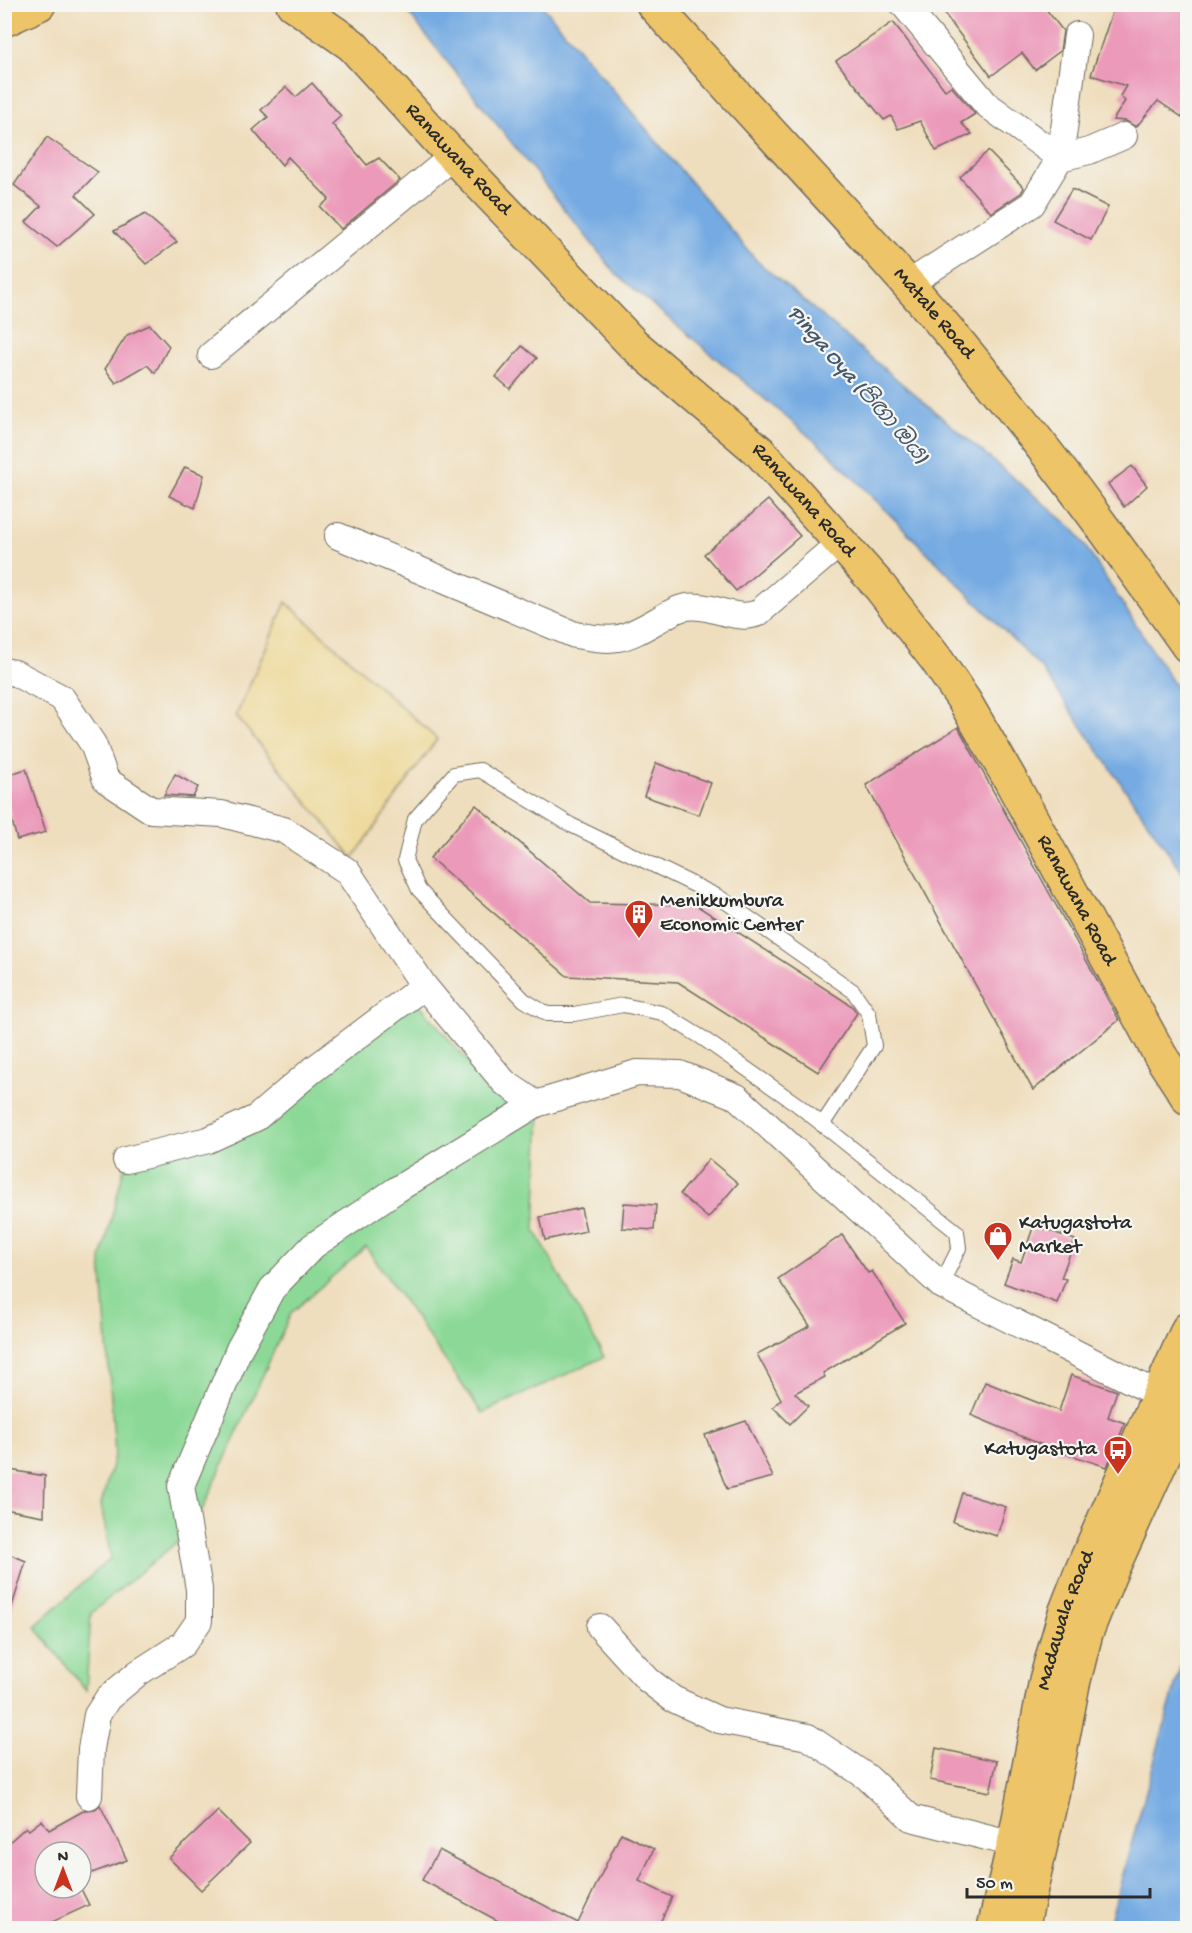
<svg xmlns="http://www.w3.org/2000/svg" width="1192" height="1933" font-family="'Gochi Hand','Noto Sans Sinhala',sans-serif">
	<rect width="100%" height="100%" fill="#f6f6f2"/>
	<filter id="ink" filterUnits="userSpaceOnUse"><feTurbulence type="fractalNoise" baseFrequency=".0167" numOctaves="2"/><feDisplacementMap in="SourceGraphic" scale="12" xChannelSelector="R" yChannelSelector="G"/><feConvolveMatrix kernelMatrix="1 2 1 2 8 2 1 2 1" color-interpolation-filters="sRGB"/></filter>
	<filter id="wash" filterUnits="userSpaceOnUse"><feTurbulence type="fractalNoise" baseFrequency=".008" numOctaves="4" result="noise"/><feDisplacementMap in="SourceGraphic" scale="24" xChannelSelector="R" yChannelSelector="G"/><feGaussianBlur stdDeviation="1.35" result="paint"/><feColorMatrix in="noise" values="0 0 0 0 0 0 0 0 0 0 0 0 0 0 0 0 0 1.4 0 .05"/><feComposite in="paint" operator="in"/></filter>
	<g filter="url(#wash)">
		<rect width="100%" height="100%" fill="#efdebd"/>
		<path fill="#8cd997" stroke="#5c8261" stroke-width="1.5" d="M415,999L497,1096L531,1110L540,1111L535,1230L604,1357L482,1413L366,1247L291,1313L194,1528L91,1613L86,1691L35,1626L111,1558L101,1505L115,1453L101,1260L126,1160L208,1140Z"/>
		<path fill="#eeda9e" stroke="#8c8264" stroke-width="1.5" d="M286,602L437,739L353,858L236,716Z"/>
		<g fill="#75aae2" stroke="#506a86" stroke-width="1.5">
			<path d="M402,5H542L757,261L1075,530L1187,704V879L1042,669L830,454L616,274Z"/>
			<path d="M1187,1643V1928H1108Z"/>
		</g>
		<g id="blocks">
			<g fill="#ec9aba">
				<path d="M937,4H1042L1063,31L1060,51L1035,70L1022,53L991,76Z"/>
				<path d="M1115,4H1188V121L1158,101L1136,127L1126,121L1113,120L1125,101L1120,96L1126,86L1091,75Z"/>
				<path d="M893,22L945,90L951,86L975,114L961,123L972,134L936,151L920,121L898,129L891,116L884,120L836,61Z"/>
				<path d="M312,83L341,116L332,124L367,165L379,158L400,180L341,229L320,207L329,199L288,157L282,165L253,130L268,117L261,110L286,87L296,97Z"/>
				<path d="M47,137L98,172L76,195L95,214L57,247L26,222L41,206L14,185Z"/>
				<path d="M988,151L1024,188L1021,193L991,213L960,177Z"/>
				<path d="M1072,189L1108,207L1091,240L1053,220Z"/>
				<path d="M145,214L177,242L146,264L114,231Z"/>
				<path d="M150,325L169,346L155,373L147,365L116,383L105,369L127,335Z"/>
				<path d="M522,346L537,358L510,389L496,377Z"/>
				<path d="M1132,466L1147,486L1124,507L1108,484Z"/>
				<path d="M185,467L204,475L195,508L169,496Z"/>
				<path d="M768,500L800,536L736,591L704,554Z"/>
				<path d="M958,727L1119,1020L1033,1090L866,785Z"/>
				<path d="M656,763L711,783L699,815L644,796Z"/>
				<path d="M26,769L46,832L17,840L4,789V776Z"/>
				<path d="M175,774L198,787L193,797L164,795Z"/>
				<path d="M476,805L590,903L696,905L852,1006L857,1013L818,1072L678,982L567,976L430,858Z"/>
				<path d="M709,1159L738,1183L708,1218L680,1194Z"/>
				<path d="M624,1203L656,1205L654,1230L622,1228Z"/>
				<path d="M581,1208L586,1231L545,1240L540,1217Z"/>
				<path d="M1034,1225L1075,1240L1061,1278L1066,1279L1057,1303L1004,1283L1013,1259L1021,1262Z"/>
				<path d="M842,1235L868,1273L872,1271L905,1323L823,1373L825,1377L795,1393L808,1406L790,1424L773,1407L781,1399L757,1354L810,1326L778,1279Z"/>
				<path d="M1071,1375L1117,1391L1108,1417L1125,1423L1107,1467L1047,1447L971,1415L985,1382L1059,1411Z"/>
				<path d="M746,1421L773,1477L727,1489L705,1435Z"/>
				<path d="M4,1469L45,1476L44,1516L4,1509Z"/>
				<path d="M962,1493L1006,1507L997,1536L953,1522Z"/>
				<path d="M4,1552L26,1561L9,1616H4Z"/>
				<path d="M936,1748L997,1761L990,1792L930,1780Z"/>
				<path d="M100,1805L127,1860L81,1877V1852H45V1888H81V1882L83,1888L81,1889L89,1905L37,1929H4V1847L26,1827L29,1830L42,1820L49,1830L85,1810L95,1809Z"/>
				<path d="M218,1811L250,1843L201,1890L169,1858Z"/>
				<path d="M621,1833L654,1849L639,1881L672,1897L657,1929H513L422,1880L439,1850L578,1923Z"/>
			</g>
		</g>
	</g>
	<g filter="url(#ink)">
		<use href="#blocks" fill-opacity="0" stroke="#706a5e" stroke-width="1.5"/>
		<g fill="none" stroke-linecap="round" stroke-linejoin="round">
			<g stroke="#706a5e" stroke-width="16">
				<path id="service" d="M822,1125L874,1046L869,1014L853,991L719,897L571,825L480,770L454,774L415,819L405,860L419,890L524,1000L547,1014H574L623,1005L662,1013L701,1037L798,1105L957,1232L959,1248L941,1285"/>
			</g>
			<g stroke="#706a5e" stroke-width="28">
				<g id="minor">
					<path d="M903,4L986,104L1060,158L1089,151L1124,136"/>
					<path d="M908,284L1032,204L1060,158L1077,35"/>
					<path d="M211,355L453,156"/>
					<path d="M338,536L575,635C617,642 621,641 658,620C665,616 674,610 682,608C709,601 734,623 758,613L840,543"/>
					<path d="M4,671L15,673L62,698L93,744L106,780L151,810L222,814L284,830L347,871L424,986L504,1082L536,1104L637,1073L680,1074L737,1097L941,1285L1175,1403"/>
					<path d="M126,1160L208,1140L256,1118L310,1072L424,986"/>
					<path d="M600,1627L648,1680L673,1699L719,1720L808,1737L867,1777L911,1818L1014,1844"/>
					<path d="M89,1796L91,1749L97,1715L108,1698L138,1673L183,1644L199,1621V1589L181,1486L239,1349L272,1289L313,1246L396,1190L536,1104"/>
				</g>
			</g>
			<g stroke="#706a5e" stroke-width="36">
				<g id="primary">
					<path id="s1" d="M293,4L352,45L453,156L633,344L760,452L880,587L936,659L965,702L1011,781L1160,1055L1188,1098"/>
					<path d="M4,20L39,4"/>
				</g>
			</g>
			<g stroke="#706a5e" stroke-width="36">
				<g id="trunk">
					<path id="s2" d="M653,4C737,98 824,189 907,283C1009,398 1100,520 1188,646"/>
					<path id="s3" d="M994,1928L1014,1844L1046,1680L1065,1613L1081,1572L1188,1329"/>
					<path d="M1022,1928L1051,1800L1073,1684L1086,1633L1109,1576L1188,1402"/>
				</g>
			</g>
			<use href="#service" stroke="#fff" stroke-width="14"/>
			<use href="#minor" stroke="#fff" stroke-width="26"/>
			<use href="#primary" stroke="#eec469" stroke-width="33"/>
			<use href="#trunk" stroke="#eec469" stroke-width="33"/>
		</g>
	</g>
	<defs>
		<g id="building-pin" transform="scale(1.5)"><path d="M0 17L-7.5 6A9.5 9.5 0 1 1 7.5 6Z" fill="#c8321e" stroke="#f6f6f2"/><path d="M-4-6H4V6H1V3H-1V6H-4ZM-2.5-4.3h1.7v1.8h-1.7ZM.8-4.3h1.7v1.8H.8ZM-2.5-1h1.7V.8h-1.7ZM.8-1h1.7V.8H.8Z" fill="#fff"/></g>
		<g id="shop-pin" transform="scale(1.5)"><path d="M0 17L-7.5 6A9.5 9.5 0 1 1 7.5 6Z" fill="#c8321e" stroke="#f6f6f2"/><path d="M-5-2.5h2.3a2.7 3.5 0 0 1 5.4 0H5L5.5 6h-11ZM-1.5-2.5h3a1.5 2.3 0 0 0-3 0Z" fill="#fff"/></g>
		<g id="bus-pin" transform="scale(1.5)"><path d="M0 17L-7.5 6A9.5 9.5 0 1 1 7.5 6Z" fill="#c8321e" stroke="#f6f6f2"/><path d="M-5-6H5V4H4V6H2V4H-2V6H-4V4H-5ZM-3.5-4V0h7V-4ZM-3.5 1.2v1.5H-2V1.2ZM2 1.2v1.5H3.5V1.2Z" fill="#fff"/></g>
	</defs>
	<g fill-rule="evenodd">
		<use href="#building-pin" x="639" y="914"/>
		<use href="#shop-pin" x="998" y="1236"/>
		<use href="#bus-pin" x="1118" y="1450"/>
	</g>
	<g text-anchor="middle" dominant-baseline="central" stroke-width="4.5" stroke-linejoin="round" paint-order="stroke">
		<g font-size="21" fill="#2b2b2b" stroke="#f6f6f2">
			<text stroke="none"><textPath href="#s1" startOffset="228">Ranawana Road</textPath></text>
			<text stroke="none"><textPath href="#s2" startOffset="418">Matale Road</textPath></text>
			<text stroke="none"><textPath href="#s1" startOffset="714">Ranawana Road</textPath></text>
			<text stroke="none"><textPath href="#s1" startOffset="1200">Ranawana Road</textPath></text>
			<text stroke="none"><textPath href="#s3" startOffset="316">Madawala Road</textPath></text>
		</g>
		<g font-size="21" fill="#2b2b2b" stroke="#f6f6f2" text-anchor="start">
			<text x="660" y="902">Menikkumbura<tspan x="660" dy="24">Economic Center</tspan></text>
			<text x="1019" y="1224">Katugastota<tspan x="1019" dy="24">Market</tspan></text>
			<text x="1097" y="1450" text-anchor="end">Katugastota</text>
		</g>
		<g font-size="22" font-style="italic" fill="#45576b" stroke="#f6f6f2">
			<text transform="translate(857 386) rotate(49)">Pinga Oya (පිඟා ඔය)</text>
		</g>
	</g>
	<rect width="1192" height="1933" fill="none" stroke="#f6f6f2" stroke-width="24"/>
	<g transform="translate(63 1870)"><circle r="28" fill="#f6f6f2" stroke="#a5a5a2" stroke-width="1.5"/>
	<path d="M0-4.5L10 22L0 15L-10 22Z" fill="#c8321e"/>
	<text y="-9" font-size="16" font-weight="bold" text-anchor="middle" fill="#2b2b2b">N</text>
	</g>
	<path d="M967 1888v9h183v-9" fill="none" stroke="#2b2b2b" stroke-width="3"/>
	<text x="976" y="1888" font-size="18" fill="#2b2b2b" stroke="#f6f6f2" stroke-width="4.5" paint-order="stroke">50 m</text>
</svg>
